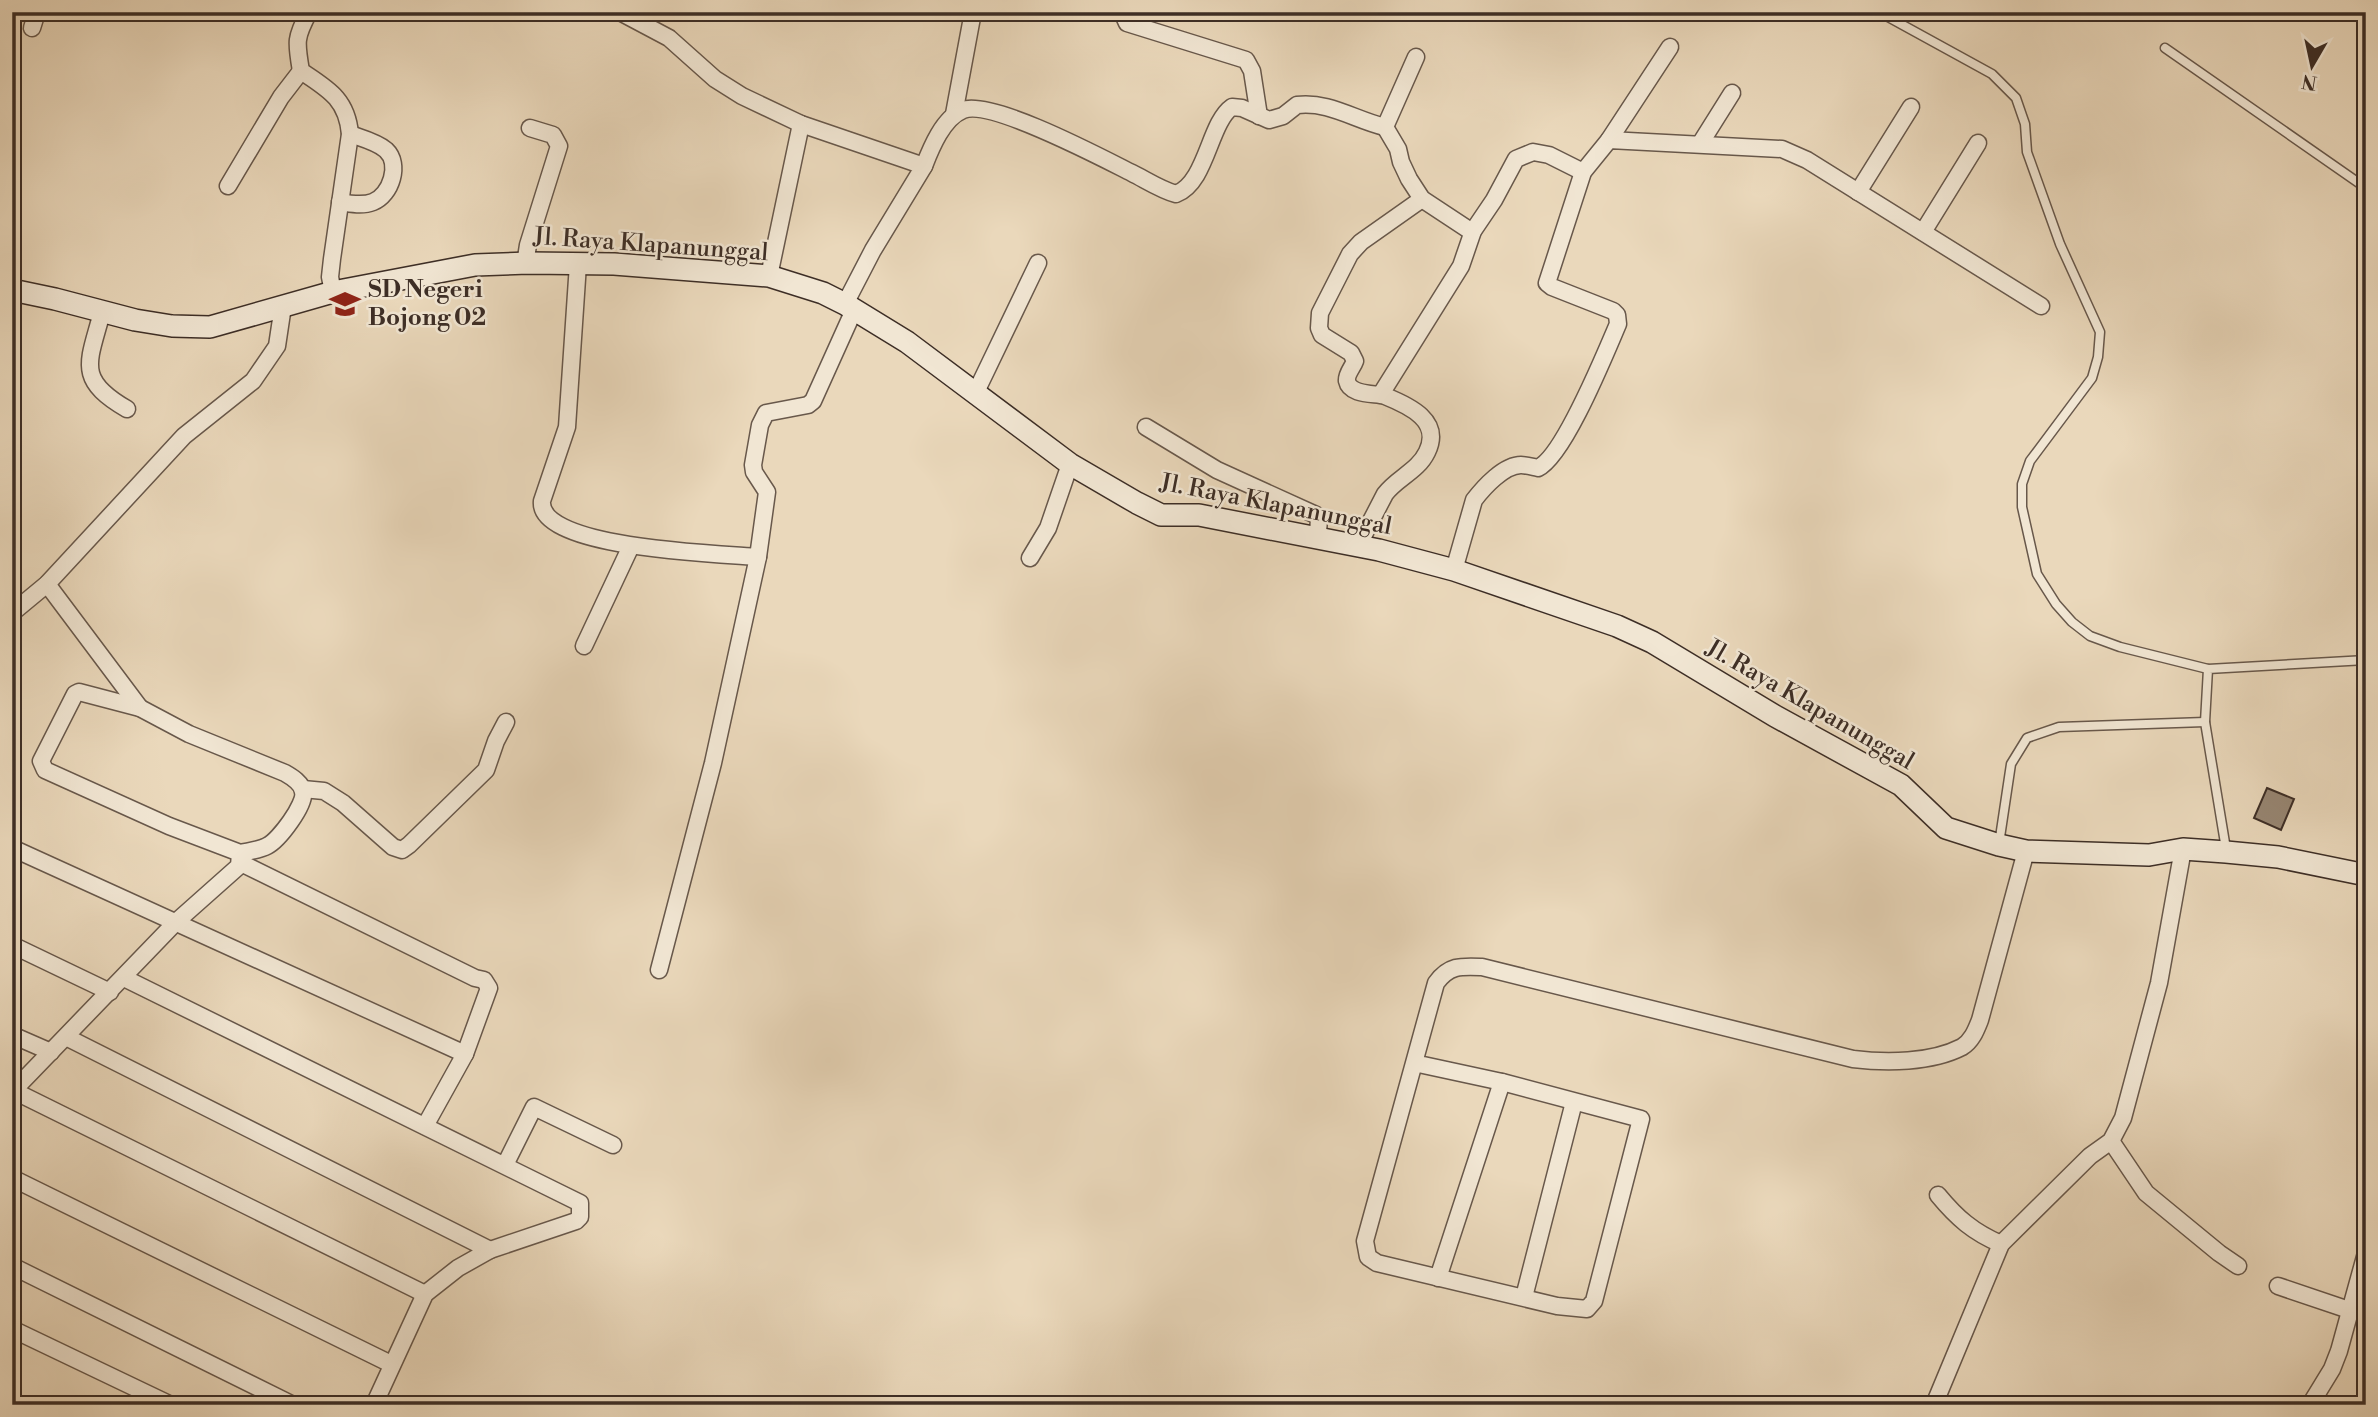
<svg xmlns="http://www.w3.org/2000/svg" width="2378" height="1417" font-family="'Libre Bodoni',serif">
	<rect width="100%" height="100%" fill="#ead8bb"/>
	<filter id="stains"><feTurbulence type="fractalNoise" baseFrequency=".00286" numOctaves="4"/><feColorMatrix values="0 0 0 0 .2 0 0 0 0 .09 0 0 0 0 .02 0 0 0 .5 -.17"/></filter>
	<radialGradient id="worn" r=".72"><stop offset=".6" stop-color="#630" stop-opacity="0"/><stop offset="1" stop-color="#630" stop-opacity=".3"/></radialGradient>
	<path fill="#978673" stroke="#3d2e26" stroke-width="2" d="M2267,788L2294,799L2281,830L2254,818Z"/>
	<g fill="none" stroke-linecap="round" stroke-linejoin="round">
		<g stroke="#68584b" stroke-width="11">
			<g id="lane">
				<path d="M1879,12L1992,74L2016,98L2025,124L2027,152L2060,244L2100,332L2098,357L2092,378L2030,461L2022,484V507L2037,574L2056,604L2072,622L2090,636L2120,647L2208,669"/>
				<path d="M2165,48L2366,188"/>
				<path d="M1999,844L2011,764L2027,738L2059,727L2205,722"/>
				<path d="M2226,849L2205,722L2208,669L2366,660"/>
			</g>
		</g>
		<g stroke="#68584b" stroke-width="19">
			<g id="street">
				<path d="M309,12C295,38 296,42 301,71C328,89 347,99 350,134L332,259L330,277L333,292"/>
				<path d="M620,12L669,38L715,79L742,96L801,124L924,166L873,250L845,304"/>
				<path d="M1122,12L1127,23L1246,60L1252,71L1259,116"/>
				<path d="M32,28L37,12"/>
				<path d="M954,114L973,12"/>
				<path d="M1385,127L1398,149L1401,162L1409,179L1422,199L1469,230L1473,231"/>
				<path d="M1609,140L1670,47"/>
				<path d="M1700,144L1732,93"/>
				<path d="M924,166C931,148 943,118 963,110C991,99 1102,158 1132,173C1146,180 1161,190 1176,194C1207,182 1209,123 1232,107L1242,108L1269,120L1283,116L1297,105C1329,101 1355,120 1385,127L1416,57"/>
				<path d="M228,186L281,97L301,71"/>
				<path d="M1858,192L1911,107"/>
				<path d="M340,202C351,204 363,206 373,202C391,195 401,164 386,150C377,142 361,138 350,134"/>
				<path d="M1923,232L1978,143"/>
				<path d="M528,263L526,258L528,245L559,146L553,135L530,128"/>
				<path d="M578,264L567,427L542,501C537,549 723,554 758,557"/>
				<path d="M769,276L801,124"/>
				<path d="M102,312C89,362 75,379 127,409"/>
				<path d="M976,392L1038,263"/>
				<path d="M1381,394L1461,266L1473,231L1494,200L1516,159L1533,152L1549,155L1583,172"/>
				<path d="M1146,427L1217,470L1316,515L1319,519L1318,532L1307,536"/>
				<path d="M1358,546L1385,494C1397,478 1418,471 1427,452C1442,421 1410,406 1385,396C1376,393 1350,396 1347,381C1346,374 1353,367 1355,361L1351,353L1322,335L1319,328L1320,313L1350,254L1361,242L1422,199"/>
				<path d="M1030,558L1048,528L1070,464"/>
				<path d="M1454,570L1474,500C1484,487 1504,465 1521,465C1526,465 1533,467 1538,468C1564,456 1605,354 1618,324L1617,315L1613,311L1552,287L1547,283L1583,172L1609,140L1782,149L1807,160L2041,306"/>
				<path d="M47,584L140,708"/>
				<path d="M12,613L47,584L184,436L253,381L277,346L283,306"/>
				<path d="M584,646L631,546"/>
				<path d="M303,789L324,791L343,803L393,847L402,850L409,845L486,770L496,741L506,722"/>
				<path d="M12,848L465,1054L425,1126"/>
				<path d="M241,863L475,978L484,980L489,988L465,1054"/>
				<path d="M12,945L110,992"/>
				<path d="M659,970L713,763L758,557L767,492L754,472L753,465L760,425L766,413L808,405L813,401L854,310"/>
				<path d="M124,978L580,1203V1217L576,1221L490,1250"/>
				<path d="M12,1035L51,1052"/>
				<path d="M66,1037L490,1250L458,1268L425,1294L374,1405"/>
				<path d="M1414,1063L1502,1082L1641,1119L1594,1301L1587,1309L1557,1306L1377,1263L1368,1257L1365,1241L1436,983C1449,965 1461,966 1482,967L1853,1059C1886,1063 1931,1063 1962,1047C1972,1041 1976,1030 1980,1020L2026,851"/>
				<path d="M14,1091L425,1294"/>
				<path d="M12,1092L176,922L239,866L240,853L169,826L45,770L41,761L75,694L79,692L140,708L189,734L285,773C292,777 302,783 303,792C306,804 279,840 267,846C260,850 249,851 240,853"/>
				<path d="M2111,1141L2146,1193L2219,1253L2238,1266"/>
				<path d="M505,1165L534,1107L613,1145"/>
				<path d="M12,1178L391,1364"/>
				<path d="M1938,1195C1957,1218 1973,1232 2001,1244"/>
				<path d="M12,1266L293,1405"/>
				<path d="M1438,1278L1502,1082"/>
				<path d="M2278,1286L2349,1310"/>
				<path d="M1524,1297L1574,1102"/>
				<path d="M12,1329L171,1405"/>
				<path d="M1934,1405L2001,1244L2090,1156L2111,1141L2123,1118L2159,983L2183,849"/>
				<path d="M2310,1405L2332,1369L2339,1351L2366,1253"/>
			</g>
		</g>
		<g stroke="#3d2e26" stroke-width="24">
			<path id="secondary" d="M12,290L55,299L135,320L172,326L210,327L333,292L475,265L528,263L614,264L769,276L823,293L845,304L907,342L1070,464L1137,503L1161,515H1199L1379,550L1454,570L1617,626L1652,642L1775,716L1901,785L1946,828L1999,845L2026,851L2149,855L2183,849L2226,852L2278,857L2366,875"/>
		</g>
		<use href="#lane" stroke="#f1e6d3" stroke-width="8"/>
		<use href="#street" stroke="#f1e6d3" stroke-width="16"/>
		<use href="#secondary" stroke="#f1e6d3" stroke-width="21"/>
	</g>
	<defs>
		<g id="school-bare" transform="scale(2.415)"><path d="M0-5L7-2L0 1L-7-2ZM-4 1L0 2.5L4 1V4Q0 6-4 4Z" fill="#8f2418" stroke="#f1e6d3" stroke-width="2.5" paint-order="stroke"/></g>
	</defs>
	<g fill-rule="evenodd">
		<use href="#school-bare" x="345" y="304"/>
	</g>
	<g text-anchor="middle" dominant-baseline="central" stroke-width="5" stroke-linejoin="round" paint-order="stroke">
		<g font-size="24" fill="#3d2e26" stroke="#f1e6d3">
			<text transform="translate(651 245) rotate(4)">Jl. Raya Klapanunggal</text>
			<text transform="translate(1276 505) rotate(11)">Jl. Raya Klapanunggal</text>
			<text transform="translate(1810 705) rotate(30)">Jl. Raya Klapanunggal</text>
		</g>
		<g font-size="24" font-weight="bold" fill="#3d2e26" stroke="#f1e6d3" text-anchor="start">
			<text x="368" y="290">SD Negeri<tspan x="368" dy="28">Bojong 02</tspan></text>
		</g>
	</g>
	<rect width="2378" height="1417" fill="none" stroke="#ead8bb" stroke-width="42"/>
	<rect x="14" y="14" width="2350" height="1389" fill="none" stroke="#3d2e26" stroke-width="3.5"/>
	<rect x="21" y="21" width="2336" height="1375" fill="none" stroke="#3d2e26" stroke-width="2"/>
	<g transform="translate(2312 66) rotate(189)" stroke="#f1e6d3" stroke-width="5" paint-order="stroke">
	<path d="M0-5L12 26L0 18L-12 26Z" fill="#3d2e26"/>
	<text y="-10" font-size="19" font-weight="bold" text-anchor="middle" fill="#3d2e26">N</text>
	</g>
	<rect width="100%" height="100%" filter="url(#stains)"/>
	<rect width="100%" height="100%" fill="url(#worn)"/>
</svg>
